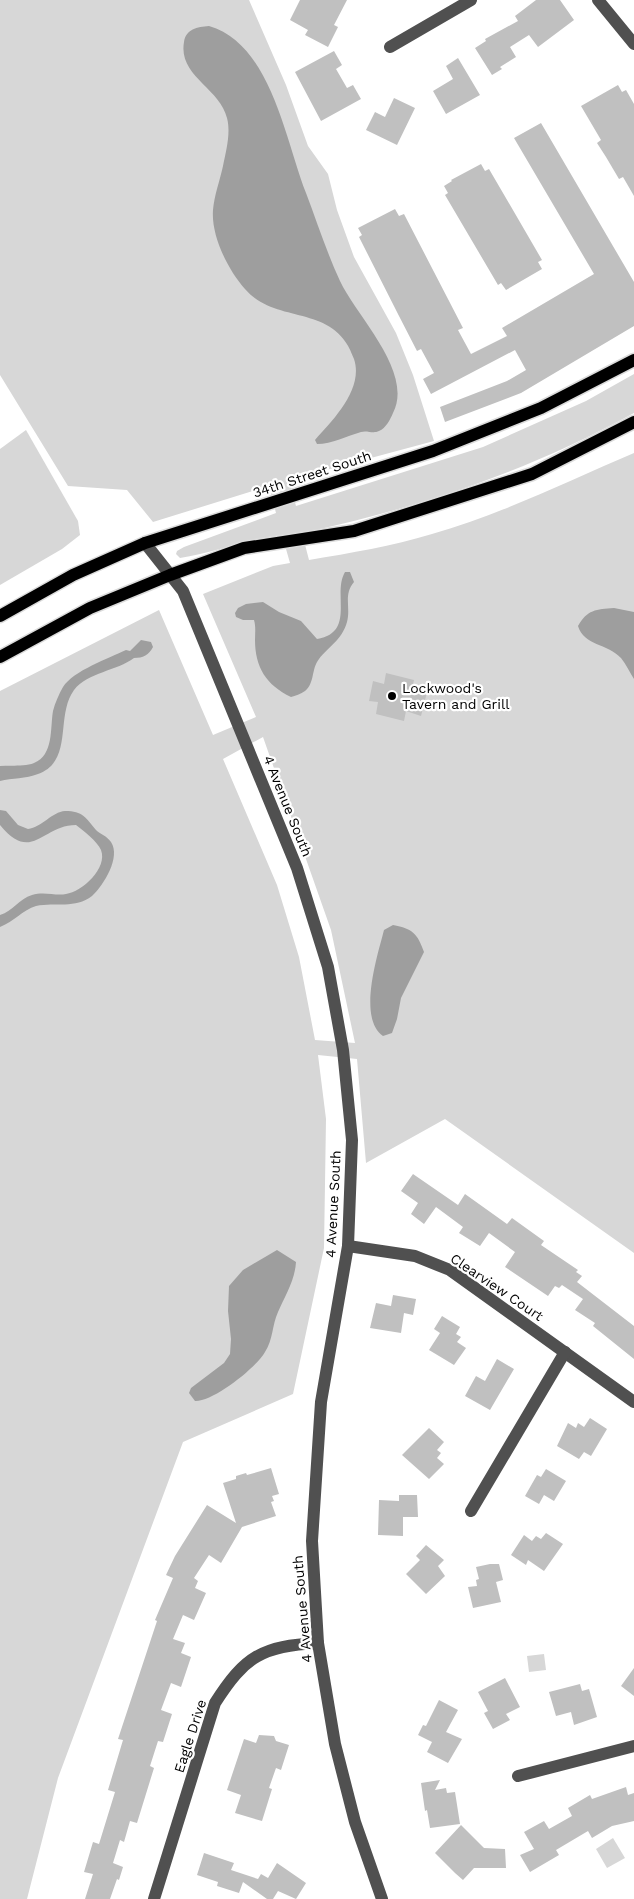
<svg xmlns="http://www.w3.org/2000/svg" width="634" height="1899" font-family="'Work Sans',sans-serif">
	<rect width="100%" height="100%" fill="#fff"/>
	<g fill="#d7d7d7" fill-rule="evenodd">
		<path d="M0,0H249L286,85L308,146L328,174L337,210L354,257L396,333L413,375L434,441L289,480L296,506L483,447L586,401L634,374V413C526,472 422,507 302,533L309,560C351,553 392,546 432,534C502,514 568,481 634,453V1253L445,1119L366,1163L357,1059L318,1055L326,1119L324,1248L293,1394L183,1442L58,1778L27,1899H0V691L159,610L213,735L256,717L203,594L273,566L290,563L282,535C247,539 214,553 180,558L176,554L177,551L184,547L276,513L269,486L153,522L127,490L68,486L0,375ZM263,737L331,930L355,1043L315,1040L299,957L277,885L223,759Z"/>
		<path d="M26,430L78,521L80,535L62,549L0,585V449Z"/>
		<path d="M544,1654L546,1670L529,1672L527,1656Z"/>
		<path d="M613,1838L625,1858L607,1868L596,1849Z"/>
	</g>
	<g fill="#9e9e9e">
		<path d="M209,26C271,44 285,139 306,193C317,222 327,253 340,281C357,317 414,372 393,413C390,420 386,428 379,431C373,434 367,430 361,432C347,436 332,444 317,444L315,440C333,420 364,389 354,359C335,302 277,326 245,289C228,270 211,236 213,210C214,196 220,180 223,166C226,151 231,133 227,118C220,88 178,76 184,42C186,29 197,27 209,26Z"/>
		<path d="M345,572H350L354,582C343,595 351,607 347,622C342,640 328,647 319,659C311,669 315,683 305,691C301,694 295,696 291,697C266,685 255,667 255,640C255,633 256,627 254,620H243L236,617L235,613L238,608L246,604L263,602L279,612L301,621L317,639C356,632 332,594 345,572Z"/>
		<path d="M614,608L634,612V679C630,673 626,664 621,658C607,643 584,646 578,626C587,610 596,609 614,608Z"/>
		<path d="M141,640L151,642L153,647C149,655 143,658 134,658C117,671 88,672 74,690C55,716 74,761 38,774C26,779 12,778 0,781V766C11,765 24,767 34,763C54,755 50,728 53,711C55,703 59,694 63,687C73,671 109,658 126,650L130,651Z"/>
		<path d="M0,810L6,811L18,825L28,829C42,827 52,812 65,811C83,811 86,818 96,830C100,834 107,836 111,842C121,857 104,885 92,896C75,909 56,902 36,906C23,910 13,922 0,927V915C13,911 19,899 32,895C44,891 55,896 66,894C82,892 108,868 101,850C97,841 84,831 76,825C42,825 32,864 0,825Z"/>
		<path d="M393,925C413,929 417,933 424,952L401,998L397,1019L392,1033L383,1036C357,1018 378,954 384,930Z"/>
		<path d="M277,1250L296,1262C295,1280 285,1296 278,1312C272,1325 273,1340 265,1352C256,1368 213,1402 195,1401L189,1393L191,1388L224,1363L230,1354L231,1339L228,1311L229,1286L243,1270Z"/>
	</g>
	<g fill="#c0c0c0">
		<path d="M300,0H347L334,25L338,27L328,47L305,35L308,30L290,20Z"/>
		<path d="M536,0H560L574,20L538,47L529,35L510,47L516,57L500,67L502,69L492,75L475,48L486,41L485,39L518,21L515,16Z"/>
		<path d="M334,51L342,65L336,69L347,88L353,85L361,99L321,121L295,72Z"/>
		<path d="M458,58L480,95L446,114L433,91L453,79L446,66Z"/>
		<path d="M618,85L622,92L626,90L634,104V196L623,177L619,179L606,157L597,143L601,140L581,106Z"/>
		<path d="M394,98L415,108L397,145L366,130L375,112L385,117Z"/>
		<path d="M541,123L634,282V326L521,393L445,422L440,407L507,381L526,370L515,350L431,394L423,379L434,373L421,349L417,351L399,316L359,237L362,235L358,228L395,209L399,216L404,214L463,328L458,330L471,354L507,336L502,328L594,274L514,138Z"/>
		<path d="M481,164L485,171L489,169L542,260L538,262L542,269L506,290L501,283L498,285L445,195L448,193L444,186L452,181L451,180Z"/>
		<path d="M386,673L414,680L412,689L427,692L421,716L406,711L404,721L376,714L378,702L369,701L373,681L384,684Z"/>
		<path d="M413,1174L458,1205L465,1194L507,1224L512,1218L544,1241L541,1245L578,1270L576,1272L582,1276L577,1282L634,1326V1359L593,1326L595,1323L575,1310L583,1299L562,1285L559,1288L555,1286L548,1296L505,1267L515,1252L489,1233L480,1246L459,1233L463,1227L436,1207L424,1224L411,1214L418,1203L401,1191Z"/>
		<path d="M393,1295L416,1299L413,1315L404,1313L401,1333L370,1328L376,1303L391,1306Z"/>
		<path d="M442,1316L460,1327L456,1334L461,1337L457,1342L466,1348L454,1365L429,1350L440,1333L434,1329Z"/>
		<path d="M497,1359L514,1369L490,1410L465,1396L476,1376L485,1381Z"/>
		<path d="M590,1418L607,1429L591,1456L584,1452L579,1459L557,1446L568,1423L576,1428L578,1423L584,1427Z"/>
		<path d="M429,1428L444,1442L437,1450L441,1453L437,1458L444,1464L429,1479L402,1455Z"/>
		<path d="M271,1468L279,1494L272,1496L274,1501L271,1502L276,1516L242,1527L221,1563L209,1555L194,1578L198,1581L195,1588L206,1593L194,1620L183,1615L173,1639L185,1643L181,1653L191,1657L181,1687L171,1683L161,1710L172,1714L163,1742L158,1741L150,1766L154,1768L137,1823L130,1821L124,1842L120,1840L113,1863L123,1867L119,1880L117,1879L110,1899H85L93,1874L84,1872L93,1842L99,1844L115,1792L108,1790L123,1740L118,1739L157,1621L155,1620L173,1578L166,1575L175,1556L207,1505L236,1523L223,1483L236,1479V1476L246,1473L247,1475Z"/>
		<path d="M546,1469L566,1481L554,1501L544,1495L539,1504L525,1496L537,1475L541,1477Z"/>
		<path d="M399,1495H417L418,1517H403V1536L378,1535L379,1500L399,1501Z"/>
		<path d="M546,1533L563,1544L544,1571L528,1560L526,1565L511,1555L524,1535L532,1541L536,1536L541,1539Z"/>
		<path d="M426,1545L444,1560L438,1566L445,1576L426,1594L406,1574L420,1560L416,1556Z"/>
		<path d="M490,1564H499L503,1580L496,1582L501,1602L473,1608L468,1587L477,1586L476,1580L479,1579L476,1567Z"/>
		<path d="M634,1668V1696L621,1686Z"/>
		<path d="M505,1678L520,1707L506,1714L510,1720L493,1729L484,1713L488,1711L478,1692Z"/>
		<path d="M580,1684L582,1691L589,1689L597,1717L574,1725L571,1712L556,1716L549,1692Z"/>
		<path d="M439,1700L458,1710L446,1732L462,1739L448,1763L427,1752L432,1742L418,1735L423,1725L426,1726Z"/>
		<path d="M259,1735L274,1736L276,1741L289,1745L281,1770L276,1768L269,1788L272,1789L262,1821L235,1813L241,1795L227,1790L244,1739L256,1743Z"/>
		<path d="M440,1780L435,1790L446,1788L447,1793L455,1792L460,1824L430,1828L427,1810L425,1811L421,1783Z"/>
		<path d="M626,1787L628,1795L634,1793V1821L612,1826L592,1838L588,1831L556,1850L559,1855L530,1872L520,1855L534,1849L524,1832L544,1821L549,1829L572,1816L568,1808L590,1795L592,1799Z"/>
		<path d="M461,1825L484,1848L505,1849L506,1868H474L463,1880L455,1873L435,1853Z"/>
		<path d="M204,1853L234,1863L231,1870L258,1879L261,1874L268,1878L277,1863L306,1883L296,1899L278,1891L273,1899H267L243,1882L239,1893L217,1886L218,1882L197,1875Z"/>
	</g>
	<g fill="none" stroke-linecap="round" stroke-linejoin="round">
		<g stroke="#dbdbdb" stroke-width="15">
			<g id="major">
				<path d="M0,616L73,575L145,543L433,451L541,408L634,360"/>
				<path d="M0,657L90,608L170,575L244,548L354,531L532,474L634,422"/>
			</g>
		</g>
		<g stroke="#505050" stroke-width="12">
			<path d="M598,0L634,44"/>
			<path d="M390,47L471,0"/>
			<path d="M145,543L183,591L297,868L328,967L343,1050L352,1140L348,1246L321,1402L312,1541L318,1643L335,1744L355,1822L382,1899"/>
			<path d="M348,1246L415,1256L450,1270L634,1402"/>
			<path d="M471,1511L565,1352"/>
			<path d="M518,1776L634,1746"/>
			<path d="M154,1899L215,1703C245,1656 262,1646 318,1643"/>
		</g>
		<use href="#major" stroke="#000" stroke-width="12"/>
	</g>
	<circle fill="#000" stroke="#fff" stroke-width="2" cx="392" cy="696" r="5"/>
	<g text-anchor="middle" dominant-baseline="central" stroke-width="4.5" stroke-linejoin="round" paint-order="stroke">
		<g font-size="14" fill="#000" stroke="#fff">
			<text transform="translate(312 474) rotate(-18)">34th Street South</text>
			<text transform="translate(288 806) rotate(68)">4 Avenue South</text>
			<text transform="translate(333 1204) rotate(-87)">4 Avenue South</text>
			<text transform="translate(497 1287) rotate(34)">Clearview Court</text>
			<text transform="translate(302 1609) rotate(-95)">4 Avenue South</text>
			<text transform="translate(190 1736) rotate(-72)">Eagle Drive</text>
		</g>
		<g font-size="14" fill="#000" stroke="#fff" text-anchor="start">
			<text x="402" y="688">Lockwood's<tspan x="402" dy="16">Tavern and Grill</tspan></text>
		</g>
	</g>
</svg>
